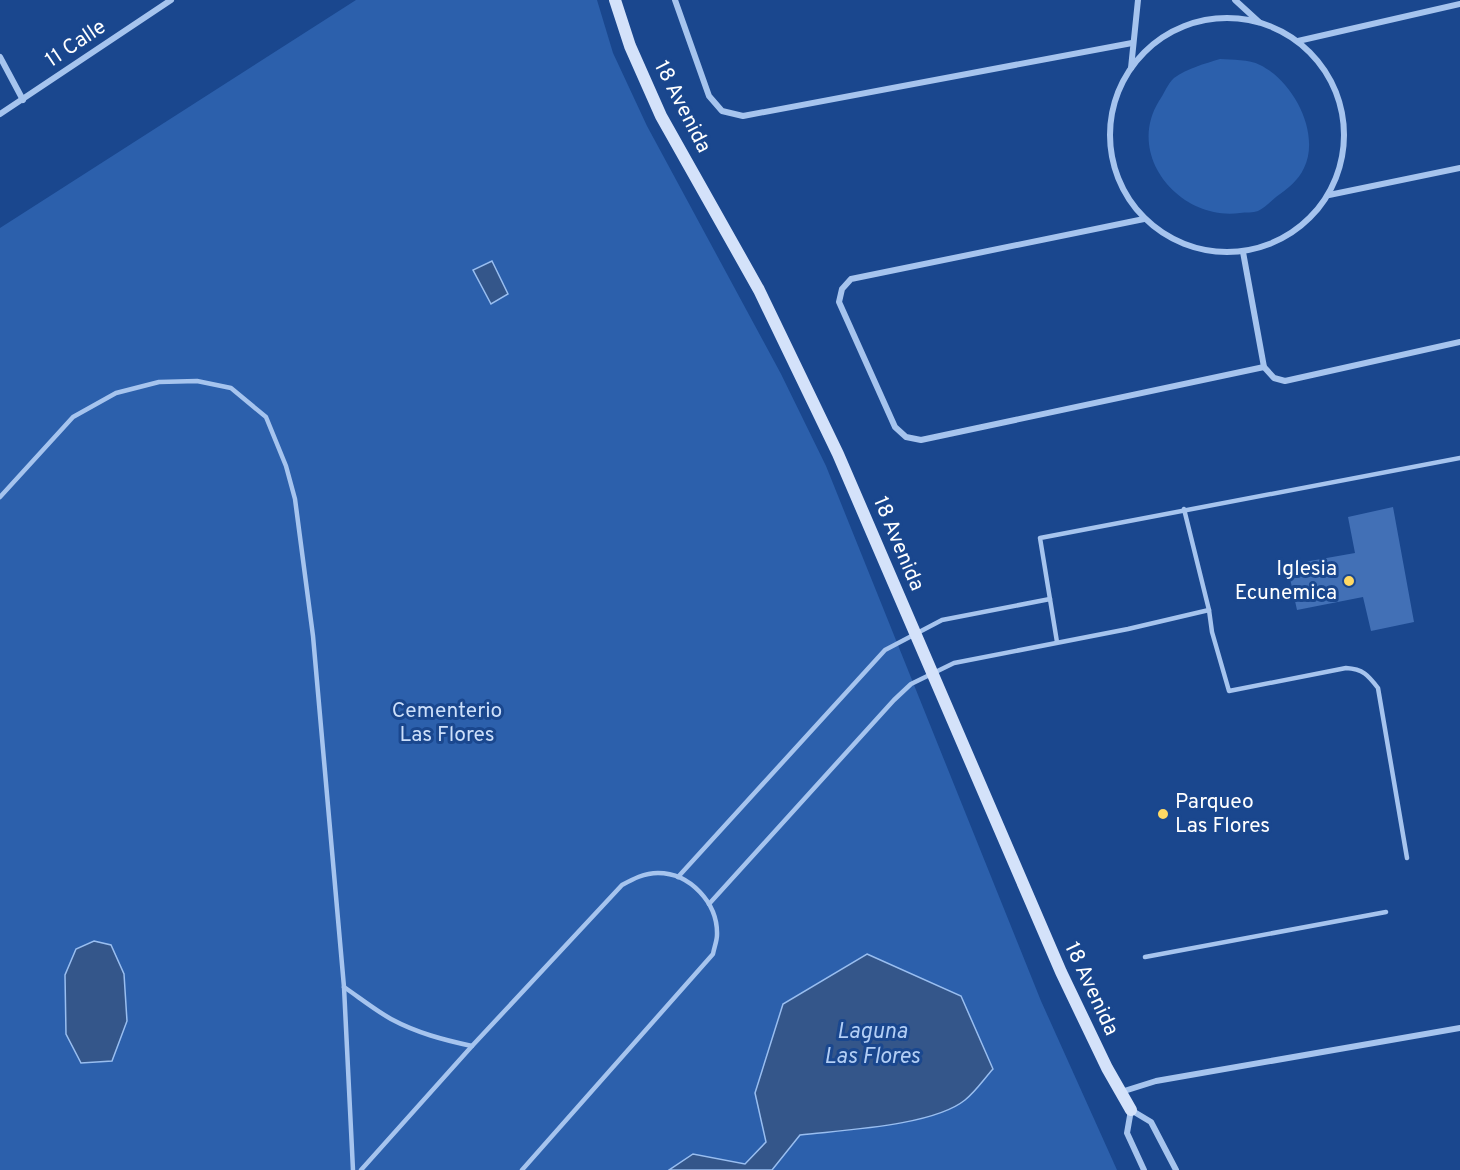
<svg xmlns="http://www.w3.org/2000/svg" width="1460" height="1170" font-family="Overpass,sans-serif">
	<rect width="100%" height="100%" fill="#1a478e"/>
	<g fill="#2c60ac">
		<path d="M356,0H597L613,53L647,126L781,374L826,466L1041,1001L1117,1170H0V228Z"/>
		<path d="M1220,59C1232,60 1249,59 1260,65C1293,81 1321,133 1304,168C1298,181 1287,189 1276,197C1271,201 1264,208 1258,211C1253,213 1246,212 1240,213C1180,221 1125,156 1159,101C1164,94 1168,83 1174,78C1188,68 1204,64 1220,59Z"/>
	</g>
	<g fill="#34568a" stroke="#99bef0" stroke-width="1.5">
		<path d="M492,261L508,294L491,304L473,270Z"/>
		<path d="M94,941L111,945L124,974L127,1021L112,1061L81,1063L66,1034L65,975L76,949Z"/>
		<path d="M867,954L961,996L993,1069C984,1079 976,1091 965,1100C933,1126 842,1130 800,1135L772,1170H669L693,1154L745,1164L766,1142L755,1093L783,1004Z"/>
	</g>
	<path fill="#4270b6" d="M1393,507L1414,622L1371,631L1363,597L1297,610L1287,565L1355,553L1348,517Z"/>
	<g fill="none" stroke-linecap="round" stroke-linejoin="round">
		<g stroke="#a6c4ee" stroke-width="4.5">
			<path d="M0,497L73,417L116,393L159,382L197,381L231,388L266,417L286,466L295,499L313,636L344,987L353,1170"/>
			<path d="M1184,509L1209,610L1212,632L1229,691L1346,668C1363,669 1368,675 1378,688L1407,858"/>
			<path d="M1057,642L1040,538L1460,458"/>
			<path d="M678,877L885,650L942,620L1050,599"/>
			<path d="M709,904L894,700L911,684L954,663L1128,629L1209,610"/>
			<path d="M1145,957L1386,912"/>
			<path d="M344,987C360,998 375,1010 391,1019C417,1033 444,1040 472,1046"/>
			<path d="M361,1170L472,1046L622,885C633,879 644,873 658,873C690,873 718,903 717,935C717,941 714,948 713,954L522,1170"/>
		</g>
		<g stroke="#a6c4ee" stroke-width="6">
			<path d="M675,0L709,96L722,111L743,116L1132,43"/>
			<path d="M1235,0L1259,22"/>
			<circle cx="1227" cy="135" r="117"/>
			<path d="M1298,41L1460,4"/>
			<path d="M0,57L23,100"/>
			<path d="M1131,68L1138,0"/>
			<path d="M0,114L171,0"/>
			<path d="M1329,195L1460,168"/>
			<path d="M1144,219L851,279L842,289L839,302L895,427L906,437L921,440L1264,367"/>
			<path d="M1243,252L1264,367L1274,378L1285,381L1460,342"/>
			<path d="M1121,1092L1156,1081L1460,1028"/>
			<path d="M1144,1170L1127,1133L1131,1110L1151,1122L1176,1170"/>
		</g>
		<path stroke="#d4e2fa" stroke-width="12" d="M615,0L630,46L661,116L759,290L838,454L1061,972L1107,1068L1131,1110"/>
	</g>
	<g fill="#ffd964" stroke="#1a478e" stroke-width="2">
		<circle cx="1349" cy="581" r="6"/>
		<circle cx="1163" cy="814" r="6"/>
	</g>
	<g text-anchor="middle" dominant-baseline="central" stroke-width="6" stroke-linejoin="round" paint-order="stroke">
		<g font-size="21" fill="#fff" stroke="#1a478e">
			<text transform="translate(76 44) rotate(-34)">11 Calle</text>
			<text transform="translate(682 107) rotate(63)">18 Avenida</text>
			<text transform="translate(898 544) rotate(67)">18 Avenida</text>
			<text transform="translate(1091 989) rotate(65)">18 Avenida</text>
		</g>
		<g font-size="21" fill="#fff" stroke="#1a478e" text-anchor="end">
			<text x="1337" y="569">Iglesia<tspan x="1337" dy="24">Ecunemica</tspan></text>
			<text x="1175" y="802" text-anchor="start">Parqueo<tspan x="1175" dy="24">Las Flores</tspan></text>
		</g>
		<g font-size="21" fill="#ccdffa" stroke="#1a478e">
			<text x="447" y="711">Cementerio<tspan x="447" dy="24">Las Flores</tspan></text>
		</g>
		<g font-size="22" font-style="italic" fill="#b2cef5" stroke="#1a478e">
			<text x="872" y="1032">Laguna<tspan x="872" dy="25">Las Flores</tspan></text>
		</g>
	</g>
</svg>
